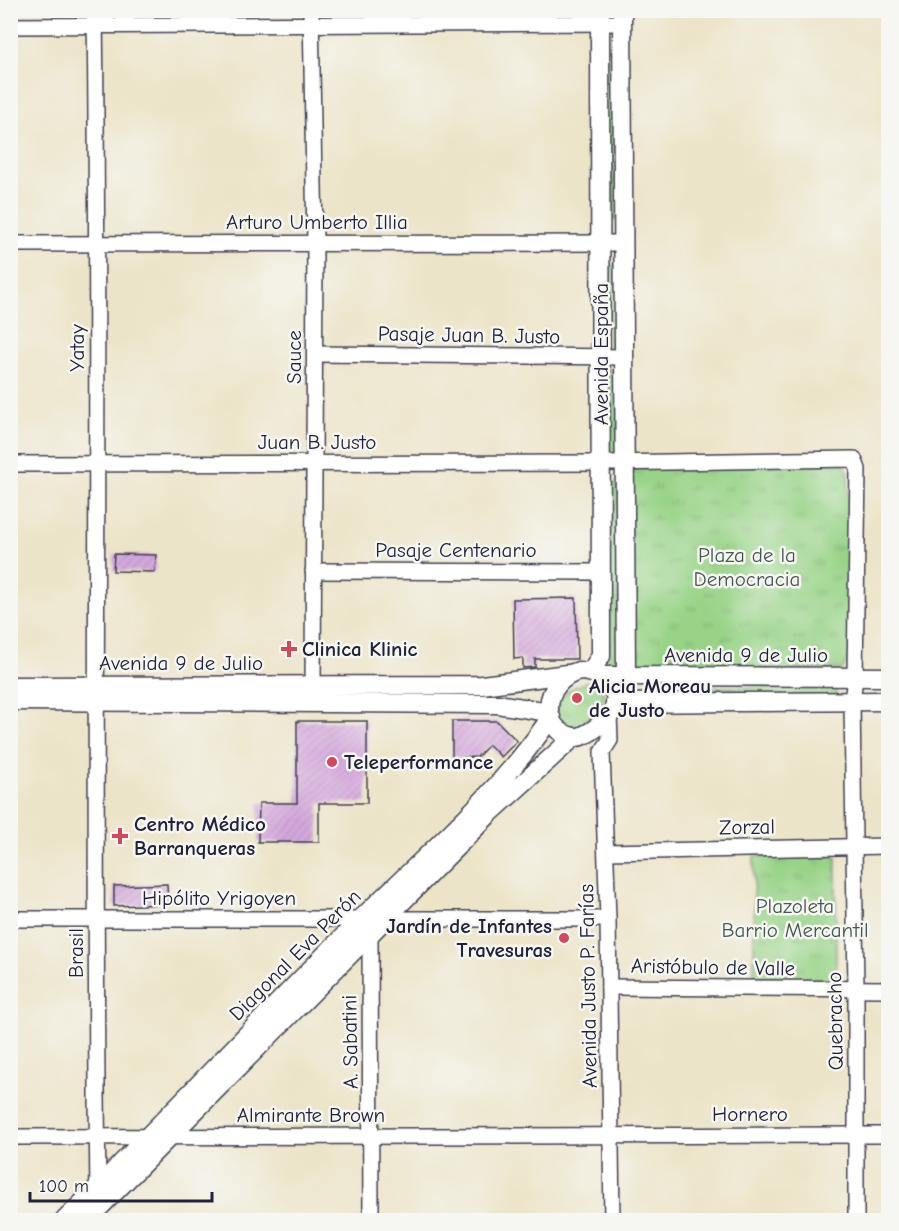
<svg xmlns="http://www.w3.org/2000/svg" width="899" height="1231" font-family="'Comic Neue',sans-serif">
	<defs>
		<pattern id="park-tufts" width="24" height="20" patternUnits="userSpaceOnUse" patternTransform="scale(1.5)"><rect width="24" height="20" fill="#98d387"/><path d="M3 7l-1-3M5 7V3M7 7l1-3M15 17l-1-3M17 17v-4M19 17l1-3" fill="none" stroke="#83b575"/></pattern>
		<pattern id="building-hatch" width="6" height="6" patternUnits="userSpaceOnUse" patternTransform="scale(1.5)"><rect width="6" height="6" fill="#d5a8dd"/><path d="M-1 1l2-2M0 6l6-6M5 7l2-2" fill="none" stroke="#b790bf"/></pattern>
	</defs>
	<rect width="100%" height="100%" fill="#f6f6f2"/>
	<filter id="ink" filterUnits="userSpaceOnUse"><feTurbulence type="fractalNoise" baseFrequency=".0167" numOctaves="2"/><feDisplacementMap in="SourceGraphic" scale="12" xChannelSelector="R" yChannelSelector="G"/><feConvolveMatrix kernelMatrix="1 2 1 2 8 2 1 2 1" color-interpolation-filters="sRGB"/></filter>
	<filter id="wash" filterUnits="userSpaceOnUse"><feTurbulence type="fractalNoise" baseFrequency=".008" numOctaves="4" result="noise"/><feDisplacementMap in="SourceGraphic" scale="24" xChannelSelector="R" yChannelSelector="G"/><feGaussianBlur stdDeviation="1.35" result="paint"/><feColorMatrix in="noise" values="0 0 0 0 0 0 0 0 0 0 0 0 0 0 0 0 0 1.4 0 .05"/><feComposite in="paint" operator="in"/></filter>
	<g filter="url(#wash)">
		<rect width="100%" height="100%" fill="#ece4c8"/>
		<path fill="#98d387" stroke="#5d7a61" stroke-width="1.5" d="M627,686L836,688V696L626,693Z"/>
		<g fill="url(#park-tufts)" stroke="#5d7a61" stroke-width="1.5">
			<path d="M612,47L616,220H606L603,48Z"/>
			<rect x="607" y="265" width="10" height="82"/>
			<path d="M608,370H618L619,452H609Z"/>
			<path d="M842,463L848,470L851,654L842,670H646L630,657L631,468Z"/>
			<path d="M611,484H619L618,664H609Z"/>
			<path d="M587,682L597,683L604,694L603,705L582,724L564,727L555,711C560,693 570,688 587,682Z"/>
			<rect x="754" y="856" width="82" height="124"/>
		</g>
		<g id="blocks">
			<g fill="url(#building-hatch)">
				<path d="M114,554L156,555L155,572L113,571Z"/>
				<path d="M576,598L577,659H535V667L523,668V658L514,659L513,599Z"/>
				<path d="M297,721H367V803H319V842H258L259,803H297Z"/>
				<path d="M452,721H497L517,741L501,757L489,745L477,757L452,758Z"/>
				<path d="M167,884L168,904L114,906V886Z"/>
			</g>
		</g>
	</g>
	<g filter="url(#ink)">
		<use href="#blocks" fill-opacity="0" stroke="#403f50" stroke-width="1.5"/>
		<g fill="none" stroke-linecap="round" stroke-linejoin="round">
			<g stroke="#403f50" stroke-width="18">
				<g id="minor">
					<path d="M95,10C100,405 93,799 98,1194"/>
					<path d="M311,10L315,242L313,694"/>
					<path d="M10,26L622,23"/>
					<path d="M10,244L623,243"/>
					<path d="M315,354L623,357"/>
					<path d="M10,464L609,463L854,459L858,469L855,678L852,701L856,990V1220"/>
					<path d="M313,571L599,572"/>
					<path d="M609,715L610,740L602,752L608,919L612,1220"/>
					<path d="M607,852L888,846"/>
					<path d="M10,919H608"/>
					<path d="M370,935L371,1220"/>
					<path d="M609,987L888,989"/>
					<path d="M10,1137L888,1135"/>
				</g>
			</g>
			<g stroke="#403f50" stroke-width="21">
				<g id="major">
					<path d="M579,671C597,671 623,685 614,708C610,719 585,739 574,737C538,731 542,681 579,671Z"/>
					<path d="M591,671L601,656L600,10"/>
					<path d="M603,676L888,677"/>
					<path d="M10,686L482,685L567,674"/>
					<path d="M614,693L626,676L622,10"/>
					<path d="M10,701L497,704L549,712"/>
					<path d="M615,703L888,701"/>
					<path d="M65,1220C165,1121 261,1018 361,919C427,854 499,794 551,717"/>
					<path d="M87,1220L490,813L574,737"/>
				</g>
			</g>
			<use href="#minor" stroke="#fff" stroke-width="15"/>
			<use href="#major" stroke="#fff" stroke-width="18"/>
		</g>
	</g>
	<g fill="#d1495b" stroke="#f6f6f2" stroke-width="2">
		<path d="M286 640h6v6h6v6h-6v6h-6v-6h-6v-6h6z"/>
		<circle cx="577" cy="698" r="6"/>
		<circle cx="332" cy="762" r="6"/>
		<path d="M117 827h6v6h6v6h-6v6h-6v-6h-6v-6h6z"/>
		<circle cx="564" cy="938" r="6"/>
	</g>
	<g text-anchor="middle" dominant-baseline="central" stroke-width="5" stroke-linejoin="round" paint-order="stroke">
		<g font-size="21" fill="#22223b" stroke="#f6f6f2">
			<text x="317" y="222">Arturo Umberto Illia</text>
			<text transform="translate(469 335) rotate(1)">Pasaje Juan B. Justo</text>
			<text transform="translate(77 348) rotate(-90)">Yatay</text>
			<text transform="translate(601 354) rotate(-90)">Avenida España</text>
			<text transform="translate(294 357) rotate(-90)">Sauce</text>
			<text x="317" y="442">Juan B. Justo</text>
			<text x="456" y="550">Pasaje Centenario</text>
			<text x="746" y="655">Avenida 9 de Julio</text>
			<text x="181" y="663">Avenida 9 de Julio</text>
			<text transform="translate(747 827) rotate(-1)">Zorzal</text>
			<text x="219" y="898">Hipólito Yrigoyen</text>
			<text transform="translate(76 953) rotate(-90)">Brasil</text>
			<text transform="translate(295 955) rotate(-45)">Diagonal Eva Perón</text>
			<text transform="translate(713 967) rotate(1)">Aristóbulo de Valle</text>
			<text transform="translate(588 986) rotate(-91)">Avenida Justo P. Farías</text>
			<text transform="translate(835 1021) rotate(-91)">Quebracho</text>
			<text transform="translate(350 1042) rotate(-91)">A. Sabatini</text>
			<text x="750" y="1114">Hornero</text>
			<text x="311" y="1115">Almirante Brown</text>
		</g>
		<g font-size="21" fill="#455752" stroke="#f6f6f2">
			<text x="747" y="555">Plaza de la<tspan x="747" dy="24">Democracia</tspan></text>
			<text x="795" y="906">Plazoleta<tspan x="795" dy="24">Barrio Mercantil</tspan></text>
		</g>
		<g font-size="21" font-weight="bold" fill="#22223b" stroke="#f6f6f2" text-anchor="start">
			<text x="302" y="649">Clinica Klinic</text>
			<text x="589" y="686">Alicia Moreau<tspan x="589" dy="24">de Justo</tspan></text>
			<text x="344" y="762">Teleperformance</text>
			<text x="134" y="824">Centro Médico<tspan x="134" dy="24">Barranqueras</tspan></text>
			<text x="552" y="926" text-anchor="end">Jardín de Infantes<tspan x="552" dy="24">Travesuras</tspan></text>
		</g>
	</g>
	<rect width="899" height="1231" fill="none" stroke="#f6f6f2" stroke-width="36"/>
	<path d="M30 1192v9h182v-9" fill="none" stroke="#22223b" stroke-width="3"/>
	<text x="39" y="1192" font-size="18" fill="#22223b" stroke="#f6f6f2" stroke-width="4.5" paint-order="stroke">100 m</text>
</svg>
